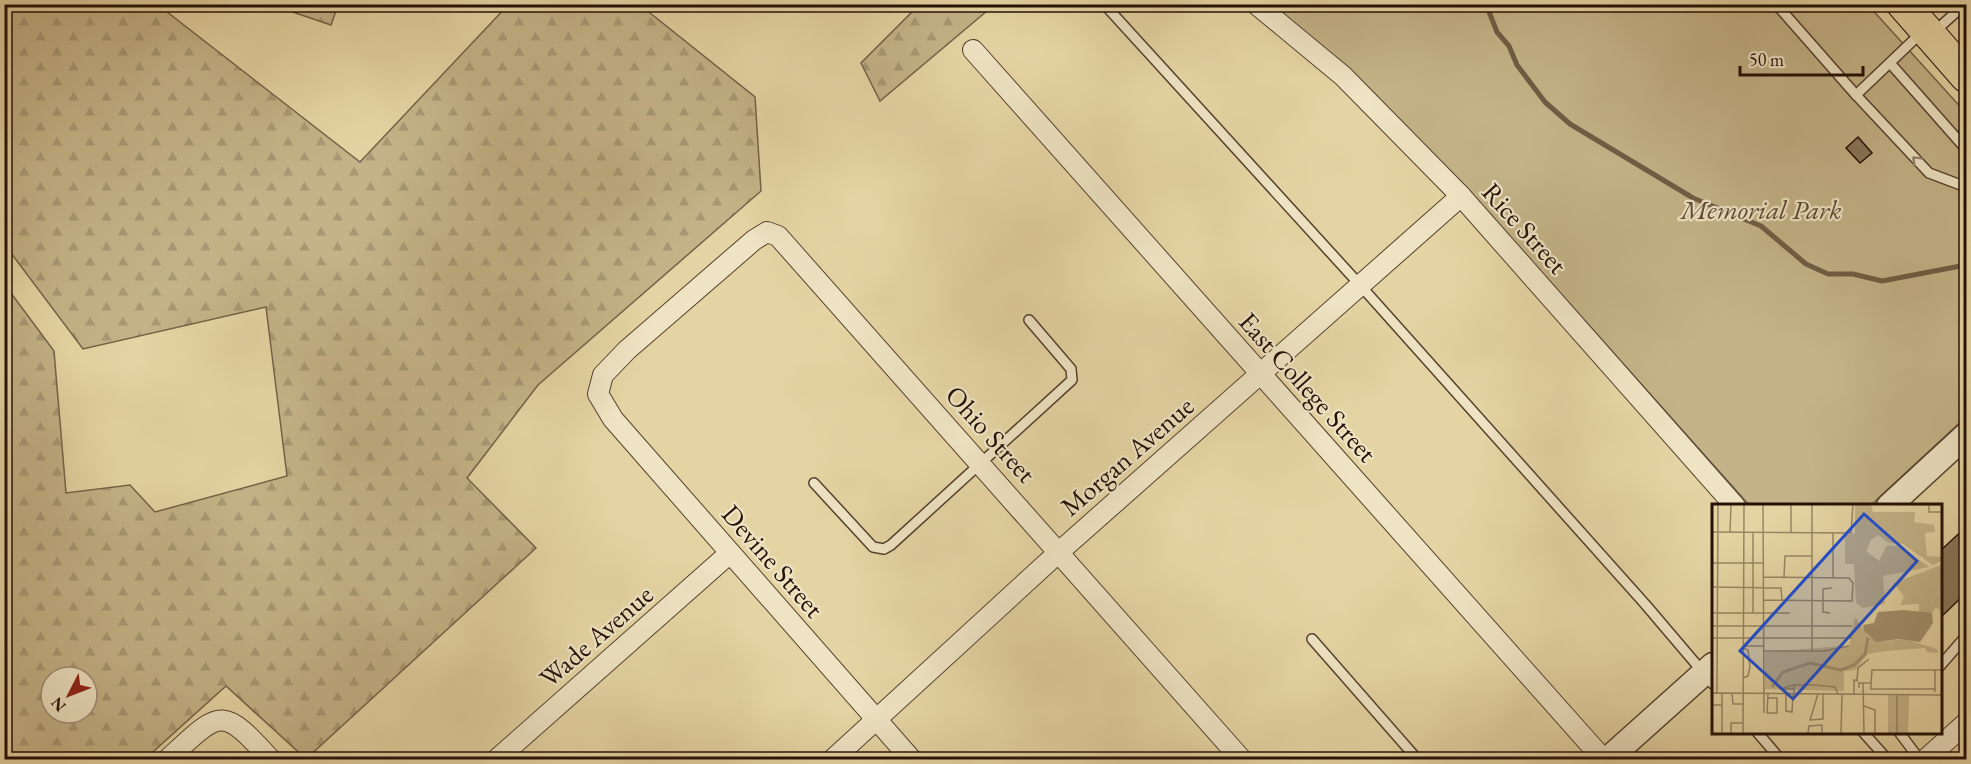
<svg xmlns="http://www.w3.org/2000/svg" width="1971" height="764" font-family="'EB Garamond',serif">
	<defs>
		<pattern id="forest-firs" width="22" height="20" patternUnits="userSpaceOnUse" patternTransform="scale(1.5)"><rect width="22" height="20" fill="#c4b388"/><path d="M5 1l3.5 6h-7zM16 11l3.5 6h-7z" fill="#a89974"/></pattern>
	</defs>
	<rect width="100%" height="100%" fill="#e5d4a3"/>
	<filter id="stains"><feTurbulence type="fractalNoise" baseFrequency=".00333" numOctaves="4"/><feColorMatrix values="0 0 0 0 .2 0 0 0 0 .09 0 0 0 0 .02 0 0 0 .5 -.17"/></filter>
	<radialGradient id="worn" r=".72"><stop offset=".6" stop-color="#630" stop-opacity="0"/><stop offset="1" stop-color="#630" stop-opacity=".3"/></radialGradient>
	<g fill="url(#forest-firs)" stroke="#746248" stroke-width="1.5" fill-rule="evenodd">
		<path d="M5,4L158,5L360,162L508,5H640L755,97L761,191L538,385L467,478L536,548L306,759L226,686L145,759H5V285L54,351L66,493L130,485L155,512L287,476L266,307L83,349L5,245ZM51,677H87V713H51Z"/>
		<path d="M272,5H338L331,25Z"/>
		<path d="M919,5H994L880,101L861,63Z"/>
	</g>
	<path fill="#c4b388" stroke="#746248" stroke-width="1.5" d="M1266,5H1868L1966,113V417L1870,506H1750L1470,192Z"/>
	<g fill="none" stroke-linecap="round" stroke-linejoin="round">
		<path stroke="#705d45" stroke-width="5" d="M1486,4L1497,32L1509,46L1517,65L1545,102L1570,124L1693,198L1761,226L1806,264L1828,274H1853L1882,281L1966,265"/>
	</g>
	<g fill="#887658" stroke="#241007" stroke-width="1.5">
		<path d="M1858,137L1872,153L1860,163L1846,148Z"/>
		<path d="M1966,527V593L1940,618V551Z"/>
	</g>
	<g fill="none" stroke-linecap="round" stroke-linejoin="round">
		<g stroke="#54412e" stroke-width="12">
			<g id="service">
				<path d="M1104,4L1360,285L1645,604L1713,684"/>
				<path d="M1776,4L1856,95L1921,33"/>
				<path d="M1933,33L1965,4"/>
				<path d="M1890,63L1966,149"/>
				<path d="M1856,95L1929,173L1966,187"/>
				<path d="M814,483L873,547L884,549L891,545L1072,380L1071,369L1029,320"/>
				<path d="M1312,639L1418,760"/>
				<path d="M1940,666L1966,636"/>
				<path d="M1757,732L1781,760"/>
				<path d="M1863,732L1888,760"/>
				<path d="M1899,732L1920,760"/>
			</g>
		</g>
		<g stroke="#54412e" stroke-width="22">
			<g id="minor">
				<path d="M1256,4L1343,76L1461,196L1735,506"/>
				<path d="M973,50L1604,760"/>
				<path d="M167,760C220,711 221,704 271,760"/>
				<path d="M496,760L730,553"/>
				<path d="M832,760L1059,552L1461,196"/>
				<path d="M912,760L613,419L598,394L603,375L627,350L754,240L767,232L778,236L1242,760"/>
				<path d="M1925,760L1966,723"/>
			</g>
		</g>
		<g stroke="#54412e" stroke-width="27">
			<g id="tertiary">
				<path d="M1889,506L1966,435"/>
				<path d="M1607,760L1713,665"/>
			</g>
		</g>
		<g stroke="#241007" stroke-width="34">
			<path id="trunk" d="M1903,4L1966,76"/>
		</g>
		<use href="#service" stroke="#eee3c3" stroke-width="9"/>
		<use href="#minor" stroke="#eee3c3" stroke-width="20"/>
		<use href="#tertiary" stroke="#eee3c3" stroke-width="24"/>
		<use href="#trunk" stroke="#e5d4a3" stroke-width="32"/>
	</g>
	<defs><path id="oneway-chevron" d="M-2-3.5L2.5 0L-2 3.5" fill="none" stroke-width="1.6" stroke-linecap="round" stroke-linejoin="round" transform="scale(1.5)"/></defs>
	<use stroke="#93846e" href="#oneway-chevron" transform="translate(1916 160) rotate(-135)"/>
	<g text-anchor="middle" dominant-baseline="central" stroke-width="4.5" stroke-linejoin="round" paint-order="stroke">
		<g font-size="27" font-style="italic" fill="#5c4934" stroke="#eee3c3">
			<text x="1761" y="209">Memorial Park</text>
		</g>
		<g font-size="27" fill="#241007" stroke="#eee3c3">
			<text transform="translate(1525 228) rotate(48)">Rice Street</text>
			<text transform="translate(1308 387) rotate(48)">East College Street</text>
			<text transform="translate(991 434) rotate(48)">Ohio Street</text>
			<text transform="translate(1127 456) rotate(-41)">Morgan Avenue</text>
			<text transform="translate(773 561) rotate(49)">Devine Street</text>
			<text transform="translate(596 636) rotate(-41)">Wade Avenue</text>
		</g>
	</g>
	<g transform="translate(1712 504)">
		<rect width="230" height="230" fill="#e5d4a3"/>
		<path d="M143,1H159L161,8H203L202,18L222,21L223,28L213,29L215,52L229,53V57L221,61L191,40L177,39L166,31L159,36L154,47L167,57L175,41L189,43L217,63L171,72L173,100L151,104L144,99L142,60H133V31L143,30ZM229,61V106L217,101L225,93L226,86L218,80L212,82L207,100L188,101L192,93L182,79ZM143,113L157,133L174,137L193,135L225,145L226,149L215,148L213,144L174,147L156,150L143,166L132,167Z" fill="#c4b388"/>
		<path d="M218,80L226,85L225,94L217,100L225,101L220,109L212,110L207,108V100L212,82Z" fill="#c4b388"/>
		<path d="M176,191H197L196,229H176Z" fill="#c4b388"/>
		<path d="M144,141L143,166L132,167V187L53,185V148Z" fill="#c4b388"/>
		<path d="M192,106L220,109L221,119L208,138L187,135L164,138L152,127L151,121L162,119L166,108Z" fill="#a3916e"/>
		<path fill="none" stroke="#a3916e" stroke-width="3" d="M60,183L71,168L98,159L129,166L142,161L153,150L156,133"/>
		<path fill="none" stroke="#988665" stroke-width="1.5" d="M51,0L52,209M79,0V28M162,0L230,1M217,0V8H230M0,28L139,29L141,0M18,28L19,0M230,32V50M0,59H51M72,73L73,52H100M121,74V29M0,83L69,84L70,96M51,96L140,97L141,79L137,74L51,73M0,109H51M41,109V28M51,109H78M118,109L111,108V85L120,84M0,122H140M0,134H140M31,142H51M51,147H112L137,142M100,147V0M31,174L36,172L38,163L36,146L31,144M145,176L146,164L157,155M151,179L152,229M159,179L160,166H223M82,181L68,185H82M147,184V179H159V185H223M223,188V166H230M0,189V201H10M0,189L230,191M5,189L6,0M10,189V229M20,190L21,200H31M56,190L55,209H65V194H56M74,190V207L80,208L81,190M82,190V181H102L123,183L126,190M106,190L98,216L111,215V190M142,190V176L146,177M152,202L163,206V229M19,229V219H31M31,229L32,0M96,229L97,222L110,221V229M129,229L130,190M185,229V191"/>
		<path fill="#1d4ed8" fill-opacity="0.15" stroke="#1d4ed8" stroke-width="3" d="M152,10L205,57L81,195L28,147Z"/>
		<rect width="230" height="230" fill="none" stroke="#241007" stroke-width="3"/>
	</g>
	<rect width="1971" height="764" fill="none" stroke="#e5d4a3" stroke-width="24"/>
	<rect x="6" y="6" width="1959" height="752" fill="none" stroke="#241007" stroke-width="3"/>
	<rect x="12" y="12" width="1947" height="740" fill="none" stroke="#241007" stroke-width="1.5"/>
	<g transform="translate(69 695) rotate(228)"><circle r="28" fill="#eee3c3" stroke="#9d8f78" stroke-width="1.5"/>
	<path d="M0-4.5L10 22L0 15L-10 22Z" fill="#8f2418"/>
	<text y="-9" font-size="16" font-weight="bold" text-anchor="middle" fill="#241007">N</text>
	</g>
	<path d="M1740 66v9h123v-9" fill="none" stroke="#241007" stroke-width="3"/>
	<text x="1749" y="66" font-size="18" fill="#241007" stroke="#eee3c3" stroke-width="4.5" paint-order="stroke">50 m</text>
	<rect width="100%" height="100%" filter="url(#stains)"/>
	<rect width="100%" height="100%" fill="url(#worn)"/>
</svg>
